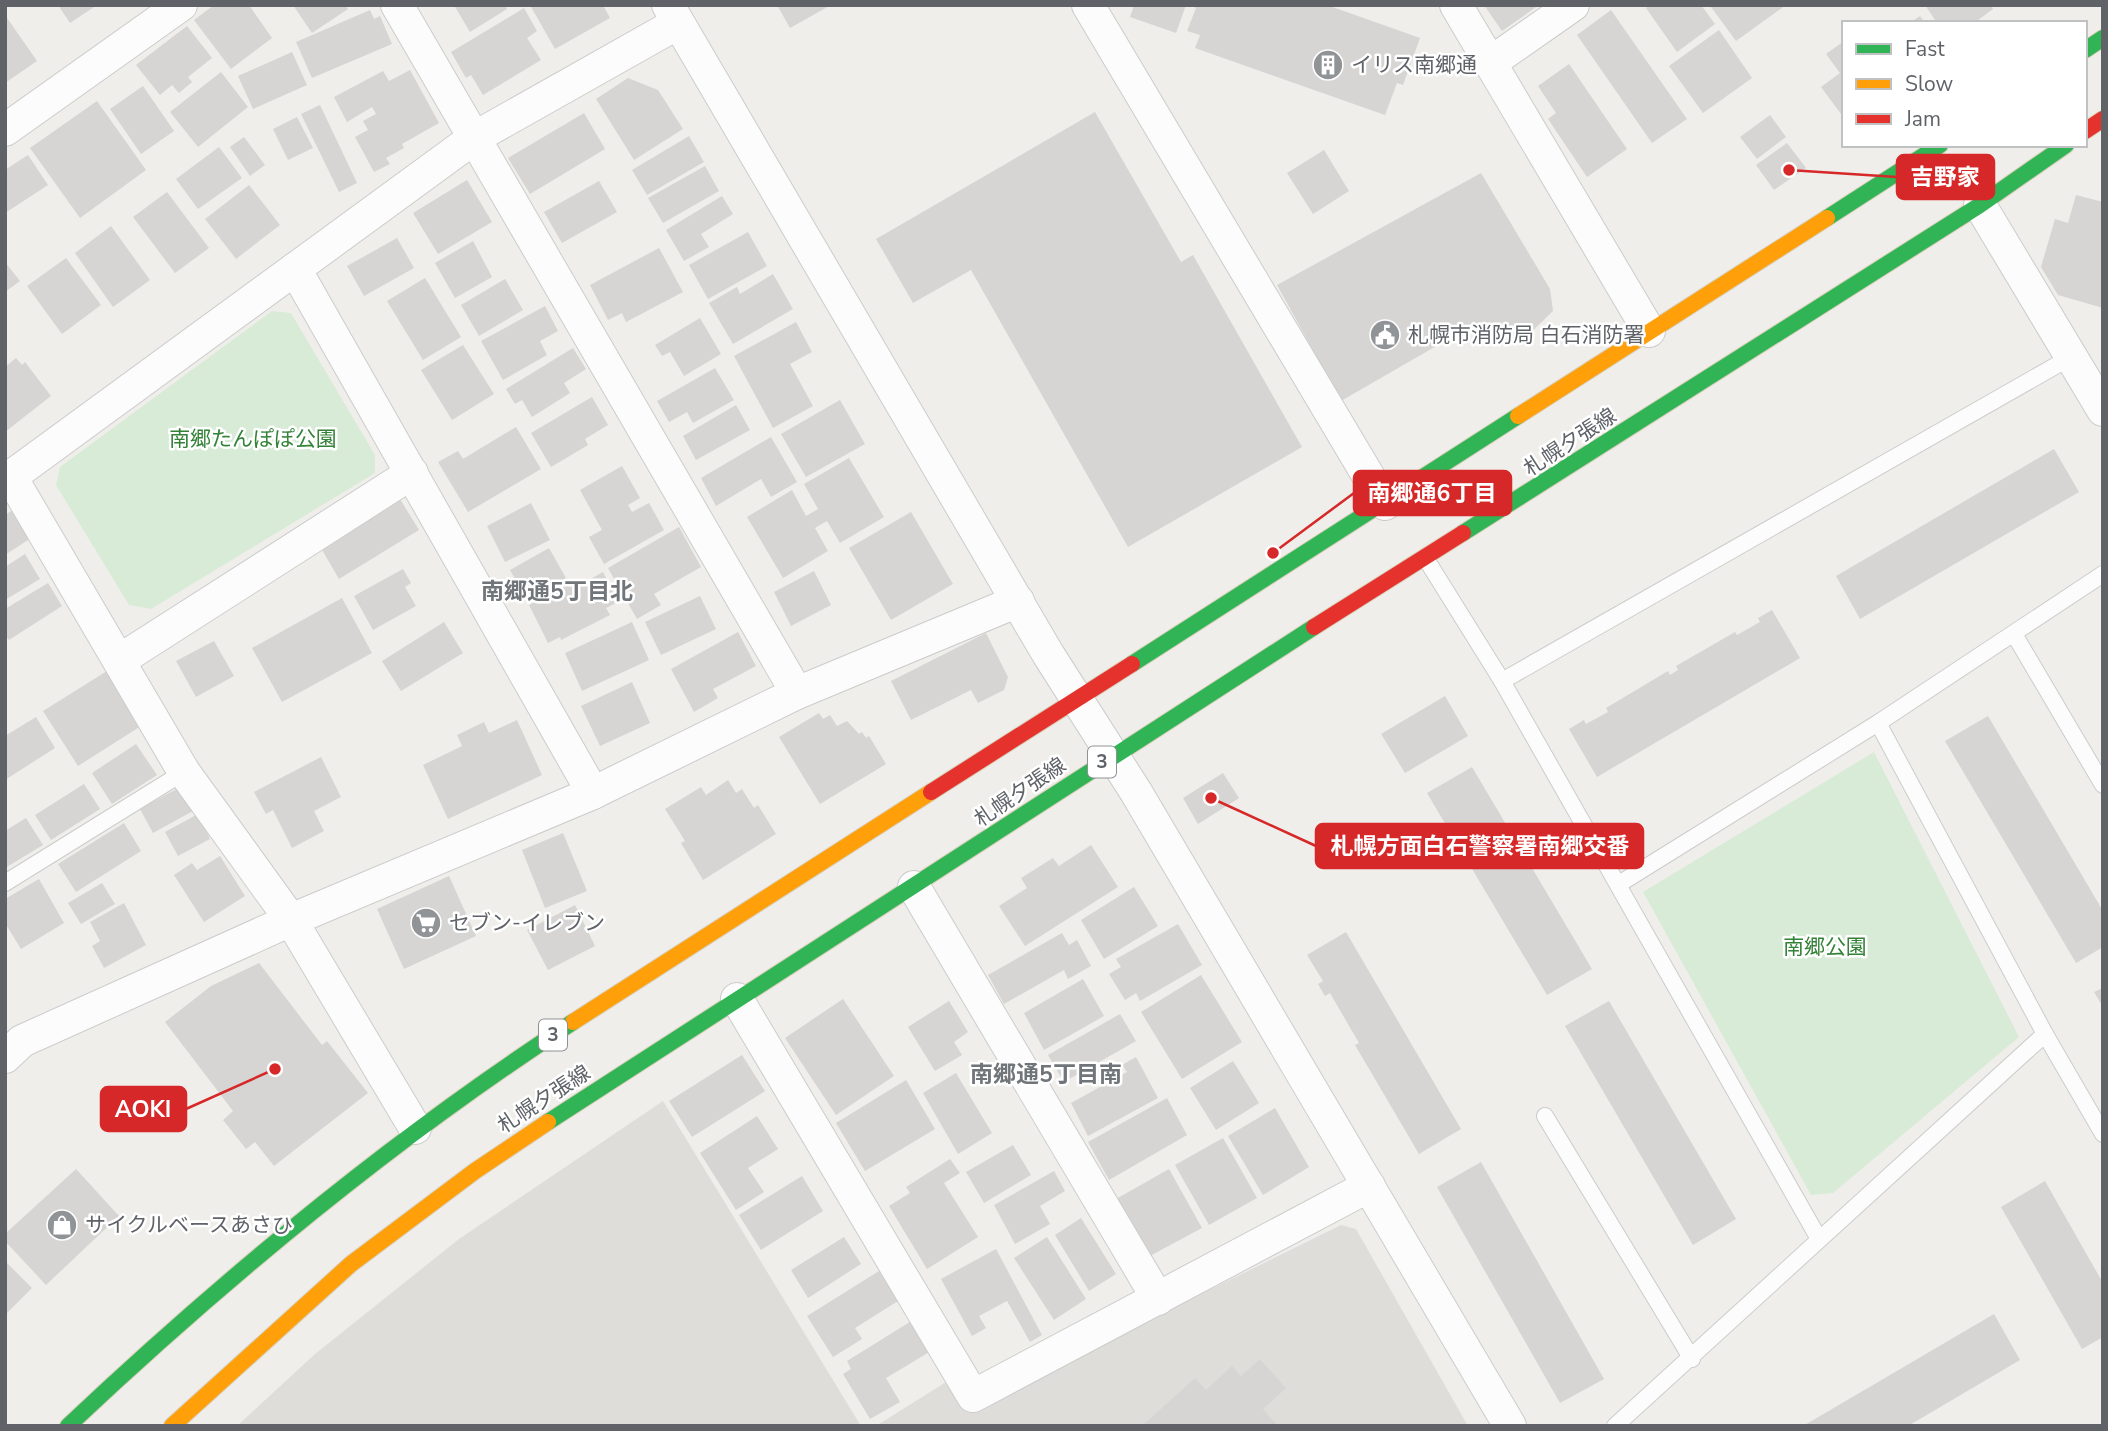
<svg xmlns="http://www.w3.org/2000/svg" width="2108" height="1431" font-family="'Nunito Sans','Noto Sans JP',sans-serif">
	<rect width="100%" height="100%" fill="#efeeea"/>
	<g fill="#dfddda">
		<path d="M663,1101L861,1426H237L315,1354L459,1239Z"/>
		<path d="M1341,1225L1356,1229L1468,1426H876L946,1382L964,1411Z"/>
	</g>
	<g fill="#d8ebd6">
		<path d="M272,311L291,313L375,455V473L151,609L129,605L56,485L60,467Z"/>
		<path d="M1874,752L2019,1037L1833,1193L1811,1195L1643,892Z"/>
	</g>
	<g fill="#d6d5d3">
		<path d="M58,5H97L70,23Z"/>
		<path d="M214,5H249L272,38L231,69L194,20Z"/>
		<path d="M293,5H345L348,9L312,33Z"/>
		<path d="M454,5H505L507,9L470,32Z"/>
		<path d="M530,5H603L610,18L555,49Z"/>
		<path d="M777,5H831L790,28Z"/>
		<path d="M1134,5H1186L1176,33L1130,17Z"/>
		<path d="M1190,5H1327L1420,38L1403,85L1397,83L1385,115L1195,48L1200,35L1187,31L1196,8Z"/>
		<path d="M1484,5H1539L1502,31Z"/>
		<path d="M1650,5H1701L1715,24L1677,52L1646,8Z"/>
		<path d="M1714,5H1786L1736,41L1711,7Z"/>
		<path d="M1925,5H1991L1993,9L1974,23H1937Z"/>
		<path d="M524,8L537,31L527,38L541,60L483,95L471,75L466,78L451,52Z"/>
		<path d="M370,10L374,19L380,16L392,44L312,78L296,42Z"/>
		<path d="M1611,10L1687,119L1652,143L1577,35Z"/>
		<path d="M5,15L37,61L5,83Z"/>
		<path d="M1920,16L1925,23H1910Z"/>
		<path d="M187,26L212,58L188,77L192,82L179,93L172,85L160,95L136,65Z"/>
		<path d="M1719,30L1752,78L1703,113L1669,66Z"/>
		<path d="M1844,41V118L1821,87L1840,73L1826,54Z"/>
		<path d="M292,52L307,85L253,109L238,76Z"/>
		<path d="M1569,64L1627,149L1587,177L1548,119L1556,113L1538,86Z"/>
		<path d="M410,70L439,123L402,144L404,148L386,158L390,164L374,172L355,137L368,130L363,121L376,114L372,107L347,122L334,97L383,71L389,81Z"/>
		<path d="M221,72L248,107L198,147L170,112Z"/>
		<path d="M628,78L658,90L683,129L634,160L596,99Z"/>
		<path d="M143,86L174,131L141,154L110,109Z"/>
		<path d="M97,101L146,170L80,218L30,148Z"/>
		<path d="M320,105L357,183L339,192L301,114Z"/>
		<path d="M1095,112L1181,262L1193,255L1302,447L1128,547L971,270L913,303L876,239Z"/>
		<path d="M584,113L605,149L530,194L508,158Z"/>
		<path d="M1770,115L1786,137L1757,159L1740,137Z"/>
		<path d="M297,117L313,148L288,160L273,129Z"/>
		<path d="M689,136L704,162L647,195L632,170Z"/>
		<path d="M244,137L265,165L250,176L230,147Z"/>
		<path d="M1787,143L1806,168L1774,190L1756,165Z"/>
		<path d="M219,147L242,178L198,209L176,179Z"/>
		<path d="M1324,150L1349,191L1313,214L1287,173Z"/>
		<path d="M28,155L48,185L5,213V170Z"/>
		<path d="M705,166L719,191L663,223L648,198Z"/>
		<path d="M1481,173L1550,289L1553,311L1524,339L1495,342L1471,326L1341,401L1277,285Z"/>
		<path d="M467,180L492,222L438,254L413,213Z"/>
		<path d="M599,181L617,212L562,243L544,212Z"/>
		<path d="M249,185L280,225L236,259L205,219Z"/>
		<path d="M167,192L209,248L175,273L133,217Z"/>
		<path d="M2076,195L2103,202V308L2058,295L2041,267L2055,219L2068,223Z"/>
		<path d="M722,196L733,214L701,234L709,247L684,261L666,230Z"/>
		<path d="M111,226L150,280L113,307L75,253Z"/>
		<path d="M748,232L767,266L708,299L689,265Z"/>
		<path d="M397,238L414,268L364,296L347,266Z"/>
		<path d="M473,241L492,277L455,298L435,263Z"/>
		<path d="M659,248L683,292L626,322L622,313L608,320L590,285Z"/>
		<path d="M66,258L101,305L62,334L27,286Z"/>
		<path d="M5,262L20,281L5,292Z"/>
		<path d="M773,274L793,309L733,344L709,303L737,287L740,294Z"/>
		<path d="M425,278L461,337L423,360L387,301Z"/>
		<path d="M505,279L523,310L479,336L461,305Z"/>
		<path d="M545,306L558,331L540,341L547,355L503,380L481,341Z"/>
		<path d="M700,318L721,354L684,376L670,352L662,356L655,345Z"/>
		<path d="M796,322L812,352L790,364L813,406L773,428L734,356Z"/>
		<path d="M463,345L494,394L452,420L421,370Z"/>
		<path d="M573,348L586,369L564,383L570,393L532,417L522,400L515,404L506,389Z"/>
		<path d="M16,358L22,365L25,362L51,396L5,432V367Z"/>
		<path d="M715,368L734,400L693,423L687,412L669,422L657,401Z"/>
		<path d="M592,397L608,425L585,439L588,445L551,467L531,433Z"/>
		<path d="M840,400L865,444L806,477L781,434Z"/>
		<path d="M736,405L750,430L696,460L683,436Z"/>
		<path d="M516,427L541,469L468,512L438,462L458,451L463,459Z"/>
		<path d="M771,437L797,482L771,497L761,479L716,506L701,478Z"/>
		<path d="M2054,449L2079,492L1860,619L1836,576Z"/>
		<path d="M849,458L884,517L840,543L827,521L815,528L828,551L783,578L747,517L792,490L806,516L818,509L804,484Z"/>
		<path d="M622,466L640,498L628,505L632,512L649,503L664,530L604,564L589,537L602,530L580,490Z"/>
		<path d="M400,499L419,530L339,579L321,548Z"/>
		<path d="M531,503L550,540L505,562L487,526Z"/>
		<path d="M13,510L31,538L5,555V515Z"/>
		<path d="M911,512L953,584L891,620L849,548Z"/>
		<path d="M679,527L701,567L654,594L661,605L637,619L608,568Z"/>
		<path d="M549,548L566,578L527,600L510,570Z"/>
		<path d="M25,554L40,579L5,600V567Z"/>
		<path d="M403,569L411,583L405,587L416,606L373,630L354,596Z"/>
		<path d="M814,571L831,605L791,626L774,592Z"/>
		<path d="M603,572L618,602L606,608L610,615L561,640L560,637L548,643L529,605L571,583L574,588Z"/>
		<path d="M48,583L62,606L9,640L5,635V609Z"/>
		<path d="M700,596L716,629L661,655L645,622Z"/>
		<path d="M342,598L372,653L282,702L252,648Z"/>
		<path d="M1772,610L1800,658L1597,777L1569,729L1584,720L1586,724L1608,712L1606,708L1668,671L1670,675L1678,670L1676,666L1735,632L1737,635L1760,622L1758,618Z"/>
		<path d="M444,622L463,653L401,691L382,661Z"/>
		<path d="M632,622L649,660L582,691L565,653Z"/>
		<path d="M738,632L756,666L713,689L718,698L694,712L671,669Z"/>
		<path d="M986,633L1008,677L1004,690L978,703L971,690L911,720L891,681Z"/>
		<path d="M214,641L234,676L196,697L176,661Z"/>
		<path d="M107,671L141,726L78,766L43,711Z"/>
		<path d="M632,682L650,723L600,746L581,706Z"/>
		<path d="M1445,696L1468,736L1405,773L1381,734Z"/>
		<path d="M819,713L823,719L830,715L837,726L847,721L859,734L862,732L866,738L869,736L886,764L820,804L779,737Z"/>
		<path d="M1988,716L2103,911V947L2076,963L1945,741Z"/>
		<path d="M36,717L55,748L5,780V736Z"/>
		<path d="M517,720L542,775L448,819L423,765L462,746L457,735L484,722L489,733Z"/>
		<path d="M136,744L157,775L112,804L92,773Z"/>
		<path d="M321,757L341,797L314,811L324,831L292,848L273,810L266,814L254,792Z"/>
		<path d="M1472,767L1592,969L1547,995L1427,793Z"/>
		<path d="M1223,773L1239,798L1198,824L1183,798Z"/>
		<path d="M728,780L736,793L742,789L754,808L758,805L776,834L703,880L681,843L685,841L665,809L701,787L706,795Z"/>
		<path d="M84,784L100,809L51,840L35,815Z"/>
		<path d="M180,787L193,811L153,833L140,809Z"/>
		<path d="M198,814L210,839L178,856L165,832Z"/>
		<path d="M26,818L43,845L5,868V831Z"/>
		<path d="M124,823L141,851L76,892L58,864Z"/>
		<path d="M563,833L587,891L545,908L522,850Z"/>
		<path d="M1091,845L1118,887L1025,946L999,906L1027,888L1021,878L1053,858L1059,866Z"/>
		<path d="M220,856L245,896L204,922L174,875L192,863L197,870Z"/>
		<path d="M449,876L476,936L404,969L377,909Z"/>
		<path d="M39,879L64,923L21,949L5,923V899Z"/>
		<path d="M102,883L115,904L81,924L68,903Z"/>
		<path d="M1134,887L1158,926L1104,959L1081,920Z"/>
		<path d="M124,903L146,945L104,968L92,946L100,941L90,922Z"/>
		<path d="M575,905L595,946L548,970L527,930Z"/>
		<path d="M1178,924L1202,965L1140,1001L1136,993L1125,1000L1109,974L1121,967L1116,959Z"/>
		<path d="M1346,932L1461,1129L1419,1154L1355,1045L1359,1043L1330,993L1325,996L1318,984L1323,981L1307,955Z"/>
		<path d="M1062,933L1069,945L1077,940L1091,966L1068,979L1064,970L1004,1004L988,975Z"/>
		<path d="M259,963L322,1045L327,1041L368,1093L274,1166L255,1142L246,1149L223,1120L233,1111L165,1022L211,986Z"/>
		<path d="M1201,975L1242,1042L1182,1079L1141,1012Z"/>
		<path d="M1083,979L1104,1016L1044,1050L1024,1013Z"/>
		<path d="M2103,988V1007L2094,992Z"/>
		<path d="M843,999L894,1076L836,1115L785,1038Z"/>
		<path d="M949,1001L968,1032L954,1042L962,1055L935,1071L908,1027Z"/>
		<path d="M1609,1001L1736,1219L1693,1245L1565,1026Z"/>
		<path d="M1120,1014L1136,1041L1064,1082L1048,1055Z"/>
		<path d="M742,1055L765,1091L692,1137L669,1101Z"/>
		<path d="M1136,1057L1158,1098L1088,1136L1071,1103L1127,1072L1122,1065Z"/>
		<path d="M1233,1061L1259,1103L1216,1130L1190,1088Z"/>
		<path d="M956,1073L992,1133L958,1154L923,1093Z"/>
		<path d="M906,1080L935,1129L865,1171L836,1123Z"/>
		<path d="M1167,1098L1187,1135L1109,1180L1088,1142Z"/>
		<path d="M1275,1108L1309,1167L1263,1195L1228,1136Z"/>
		<path d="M757,1116L778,1149L748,1168L764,1192L736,1210L700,1153Z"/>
		<path d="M1223,1138L1257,1198L1209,1225L1175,1165Z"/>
		<path d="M1013,1145L1031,1175L984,1203L966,1172Z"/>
		<path d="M950,1159L960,1173L944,1183L978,1237L927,1269L889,1206L910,1193L906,1187Z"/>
		<path d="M1481,1162L1604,1379L1560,1403L1437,1187Z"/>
		<path d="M76,1169L119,1216L46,1285L5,1241V1234Z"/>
		<path d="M1169,1169L1202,1228L1148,1257L1116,1199Z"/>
		<path d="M1054,1171L1065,1191L1040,1206L1050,1224L1015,1244L994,1205Z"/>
		<path d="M802,1176L823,1211L761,1250L739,1215Z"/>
		<path d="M2045,1181L2103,1283V1337L2082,1349L2001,1207Z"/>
		<path d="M1081,1218L1116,1274L1089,1291L1055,1235Z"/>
		<path d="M844,1237L861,1264L808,1298L791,1270Z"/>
		<path d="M1047,1237L1086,1299L1054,1320L1014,1258Z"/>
		<path d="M996,1249L1042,1335L1030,1342L1007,1301L979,1316L986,1328L972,1336L941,1279Z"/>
		<path d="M5,1261L32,1288L5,1315Z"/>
		<path d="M879,1271L898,1301L855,1328L862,1339L833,1357L807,1316Z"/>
		<path d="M1994,1314L2020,1360L1908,1426H1803Z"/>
		<path d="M913,1320L931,1351L886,1378L900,1402L870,1419L843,1374L851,1369L847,1361Z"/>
		<path d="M1260,1359L1286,1388L1263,1409L1278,1426H1142L1195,1378L1206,1390L1232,1366L1241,1376Z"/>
	</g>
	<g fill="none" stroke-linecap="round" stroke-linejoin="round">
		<g stroke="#cbcccc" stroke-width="18">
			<g id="lane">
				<path d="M1426,559L1502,681L1819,1239"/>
				<path d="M2014,634L2103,785"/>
				<path d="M1502,681L2071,357"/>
				<path d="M1878,723L2045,1034L2103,1134"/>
				<path d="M5,883L184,772"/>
				<path d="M1619,884L1878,723L2103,574"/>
				<path d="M1545,1116L1692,1359"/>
				<path d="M1615,1426L2045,1034"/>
			</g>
		</g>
		<g stroke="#cbcccc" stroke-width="34">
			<g id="street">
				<path d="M397,5L797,693"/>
				<path d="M668,5L1048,654L1136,792L1510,1426"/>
				<path d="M1088,5L1385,504"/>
				<path d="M1456,5L1649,331"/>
				<path d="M1490,63L1573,5"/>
				<path d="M5,130L181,5"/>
				<path d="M1980,205L2103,410"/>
				<path d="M295,269L593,793"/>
				<path d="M11,477L184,772L291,920L415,1128"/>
				<path d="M5,481L474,138L678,23"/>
				<path d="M120,660L412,473"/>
				<path d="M914,887L1158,1299"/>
				<path d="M737,999L973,1396L1369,1186"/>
				<path d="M5,1057L22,1041L291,920L593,793L797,693L1018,601"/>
			</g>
		</g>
		<g stroke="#d7ceb8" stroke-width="18">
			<g id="fast">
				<path d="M2085,50L2103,38"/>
				<path d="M1827,218L1940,145"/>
				<path d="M1463,533L1980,205L2066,145"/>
				<path d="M1132,664L1518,416"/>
				<path d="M548,1122L1314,627"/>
				<path d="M68,1426C226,1277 391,1140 573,1022"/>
			</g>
		</g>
		<g stroke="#d7ceb8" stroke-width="18">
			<g id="slow">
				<path d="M1518,416L1827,218"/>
				<path d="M573,1022L931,792"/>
				<path d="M172,1426L351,1264L475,1171L548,1122"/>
			</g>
		</g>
		<g stroke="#d7ceb8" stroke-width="18">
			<g id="jam">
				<path d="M2085,131L2103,119"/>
				<path d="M1314,627L1463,533"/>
				<path d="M931,792L1132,664"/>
			</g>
		</g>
		<use href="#lane" stroke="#fdfcfc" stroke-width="16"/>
		<use href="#street" stroke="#fdfcfc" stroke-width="32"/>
		<use href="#fast" stroke="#30b455" stroke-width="16"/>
		<use href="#slow" stroke="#ff9f0a" stroke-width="16"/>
		<use href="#jam" stroke="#e5322d" stroke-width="16"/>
	</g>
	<defs>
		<g id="building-disc" transform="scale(1.575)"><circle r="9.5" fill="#919496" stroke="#fff"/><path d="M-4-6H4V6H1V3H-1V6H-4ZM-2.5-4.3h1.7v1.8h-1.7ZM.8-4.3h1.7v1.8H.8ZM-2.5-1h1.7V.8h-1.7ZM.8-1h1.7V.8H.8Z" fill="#fff"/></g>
		<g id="civic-disc" transform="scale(1.575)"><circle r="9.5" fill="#919496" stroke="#fff"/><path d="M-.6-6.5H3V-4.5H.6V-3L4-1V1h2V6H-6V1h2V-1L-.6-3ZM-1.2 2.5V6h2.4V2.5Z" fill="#fff"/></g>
		<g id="supermarket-disc" transform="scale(1.575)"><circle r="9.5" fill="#919496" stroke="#fff"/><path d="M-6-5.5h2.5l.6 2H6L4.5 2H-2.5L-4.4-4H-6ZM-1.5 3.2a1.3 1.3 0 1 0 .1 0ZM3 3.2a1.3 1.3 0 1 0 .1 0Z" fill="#fff"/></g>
		<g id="shop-disc" transform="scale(1.575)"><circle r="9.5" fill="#919496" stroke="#fff"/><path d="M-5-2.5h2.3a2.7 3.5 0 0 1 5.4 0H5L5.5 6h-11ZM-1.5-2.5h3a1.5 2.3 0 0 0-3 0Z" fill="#fff"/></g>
	</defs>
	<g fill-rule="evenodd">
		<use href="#building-disc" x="1328" y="65"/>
		<use href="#civic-disc" x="1385" y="335"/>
		<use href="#supermarket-disc" x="426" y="923"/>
		<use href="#shop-disc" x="62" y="1225"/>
	</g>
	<g text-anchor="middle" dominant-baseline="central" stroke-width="5" stroke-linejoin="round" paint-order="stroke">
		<g fill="#fff" stroke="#8f9295" stroke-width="2">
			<rect x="1088" y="746.5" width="28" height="31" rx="5"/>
			<rect x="539" y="1019.5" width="28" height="31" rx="5"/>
		</g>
		<g font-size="19" font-weight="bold" fill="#5f6368">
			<text x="1102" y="762">3</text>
			<text x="553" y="1035">3</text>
		</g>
		<g font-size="21" fill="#5f6368" stroke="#fff" text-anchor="start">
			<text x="1351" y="65">イリス南郷通</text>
			<text x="1408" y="335">札幌市消防局 白石消防署</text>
			<text x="449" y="923">セブン-イレブン</text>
			<text x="85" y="1225">サイクルベースあさひ</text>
		</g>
		<g font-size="21" fill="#348238" stroke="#fff">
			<text x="253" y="439">南郷たんぽぽ公園</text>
			<text x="1825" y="947">南郷公園</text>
		</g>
		<g font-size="21" fill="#5f6368" stroke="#fff">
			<text transform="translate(1570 442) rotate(-33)">札幌夕張線</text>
			<text transform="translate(1020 792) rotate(-34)">札幌夕張線</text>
			<text transform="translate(544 1099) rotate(-33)">札幌夕張線</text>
		</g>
		<g font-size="23" font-weight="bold" fill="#70757a" stroke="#fff">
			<text x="557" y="591">南郷通5丁目北</text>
			<text x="1046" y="1074">南郷通5丁目南</text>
		</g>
	</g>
	<path fill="none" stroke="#d62828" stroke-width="2.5" d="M1789 170L1897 177M1273 553L1354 493M1211 798L1316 846M275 1069L186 1109"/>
	<g fill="#d62828" stroke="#fff" stroke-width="2.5">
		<circle cx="1789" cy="170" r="7"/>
		<circle cx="1273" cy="553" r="7"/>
		<circle cx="1211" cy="798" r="7"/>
		<circle cx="275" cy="1069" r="7"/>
	</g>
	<g fill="#d62828" stroke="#d62828" stroke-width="2.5">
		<rect x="1897" y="155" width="97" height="44" rx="7"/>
		<rect x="1354" y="471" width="157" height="44" rx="7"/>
		<rect x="1316" y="824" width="327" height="44" rx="7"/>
		<rect x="101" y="1087" width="85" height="44" rx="7"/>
	</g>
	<g font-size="23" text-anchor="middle" font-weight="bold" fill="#fff">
		<text x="1945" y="185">吉野家</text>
		<text x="1432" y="501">南郷通6丁目</text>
		<text x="1480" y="854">札幌方面白石警察署南郷交番</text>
		<text x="143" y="1117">AOKI</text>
	</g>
	<rect width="2108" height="1431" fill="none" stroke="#5f6368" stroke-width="14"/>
	<rect x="1842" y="21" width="245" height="126" fill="#ffffff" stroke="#bfc1c3" stroke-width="2"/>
	<rect x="1856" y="44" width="35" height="10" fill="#30b455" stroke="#bfc1c3" stroke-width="2"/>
	<text x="1905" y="56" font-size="21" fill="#5f6368">Fast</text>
	<rect x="1856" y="79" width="35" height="10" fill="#ff9f0a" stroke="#bfc1c3" stroke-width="2"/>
	<text x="1905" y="91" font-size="21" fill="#5f6368">Slow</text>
	<rect x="1856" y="114" width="35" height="10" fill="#e5322d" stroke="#bfc1c3" stroke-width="2"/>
	<text x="1905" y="126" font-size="21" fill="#5f6368">Jam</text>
</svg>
